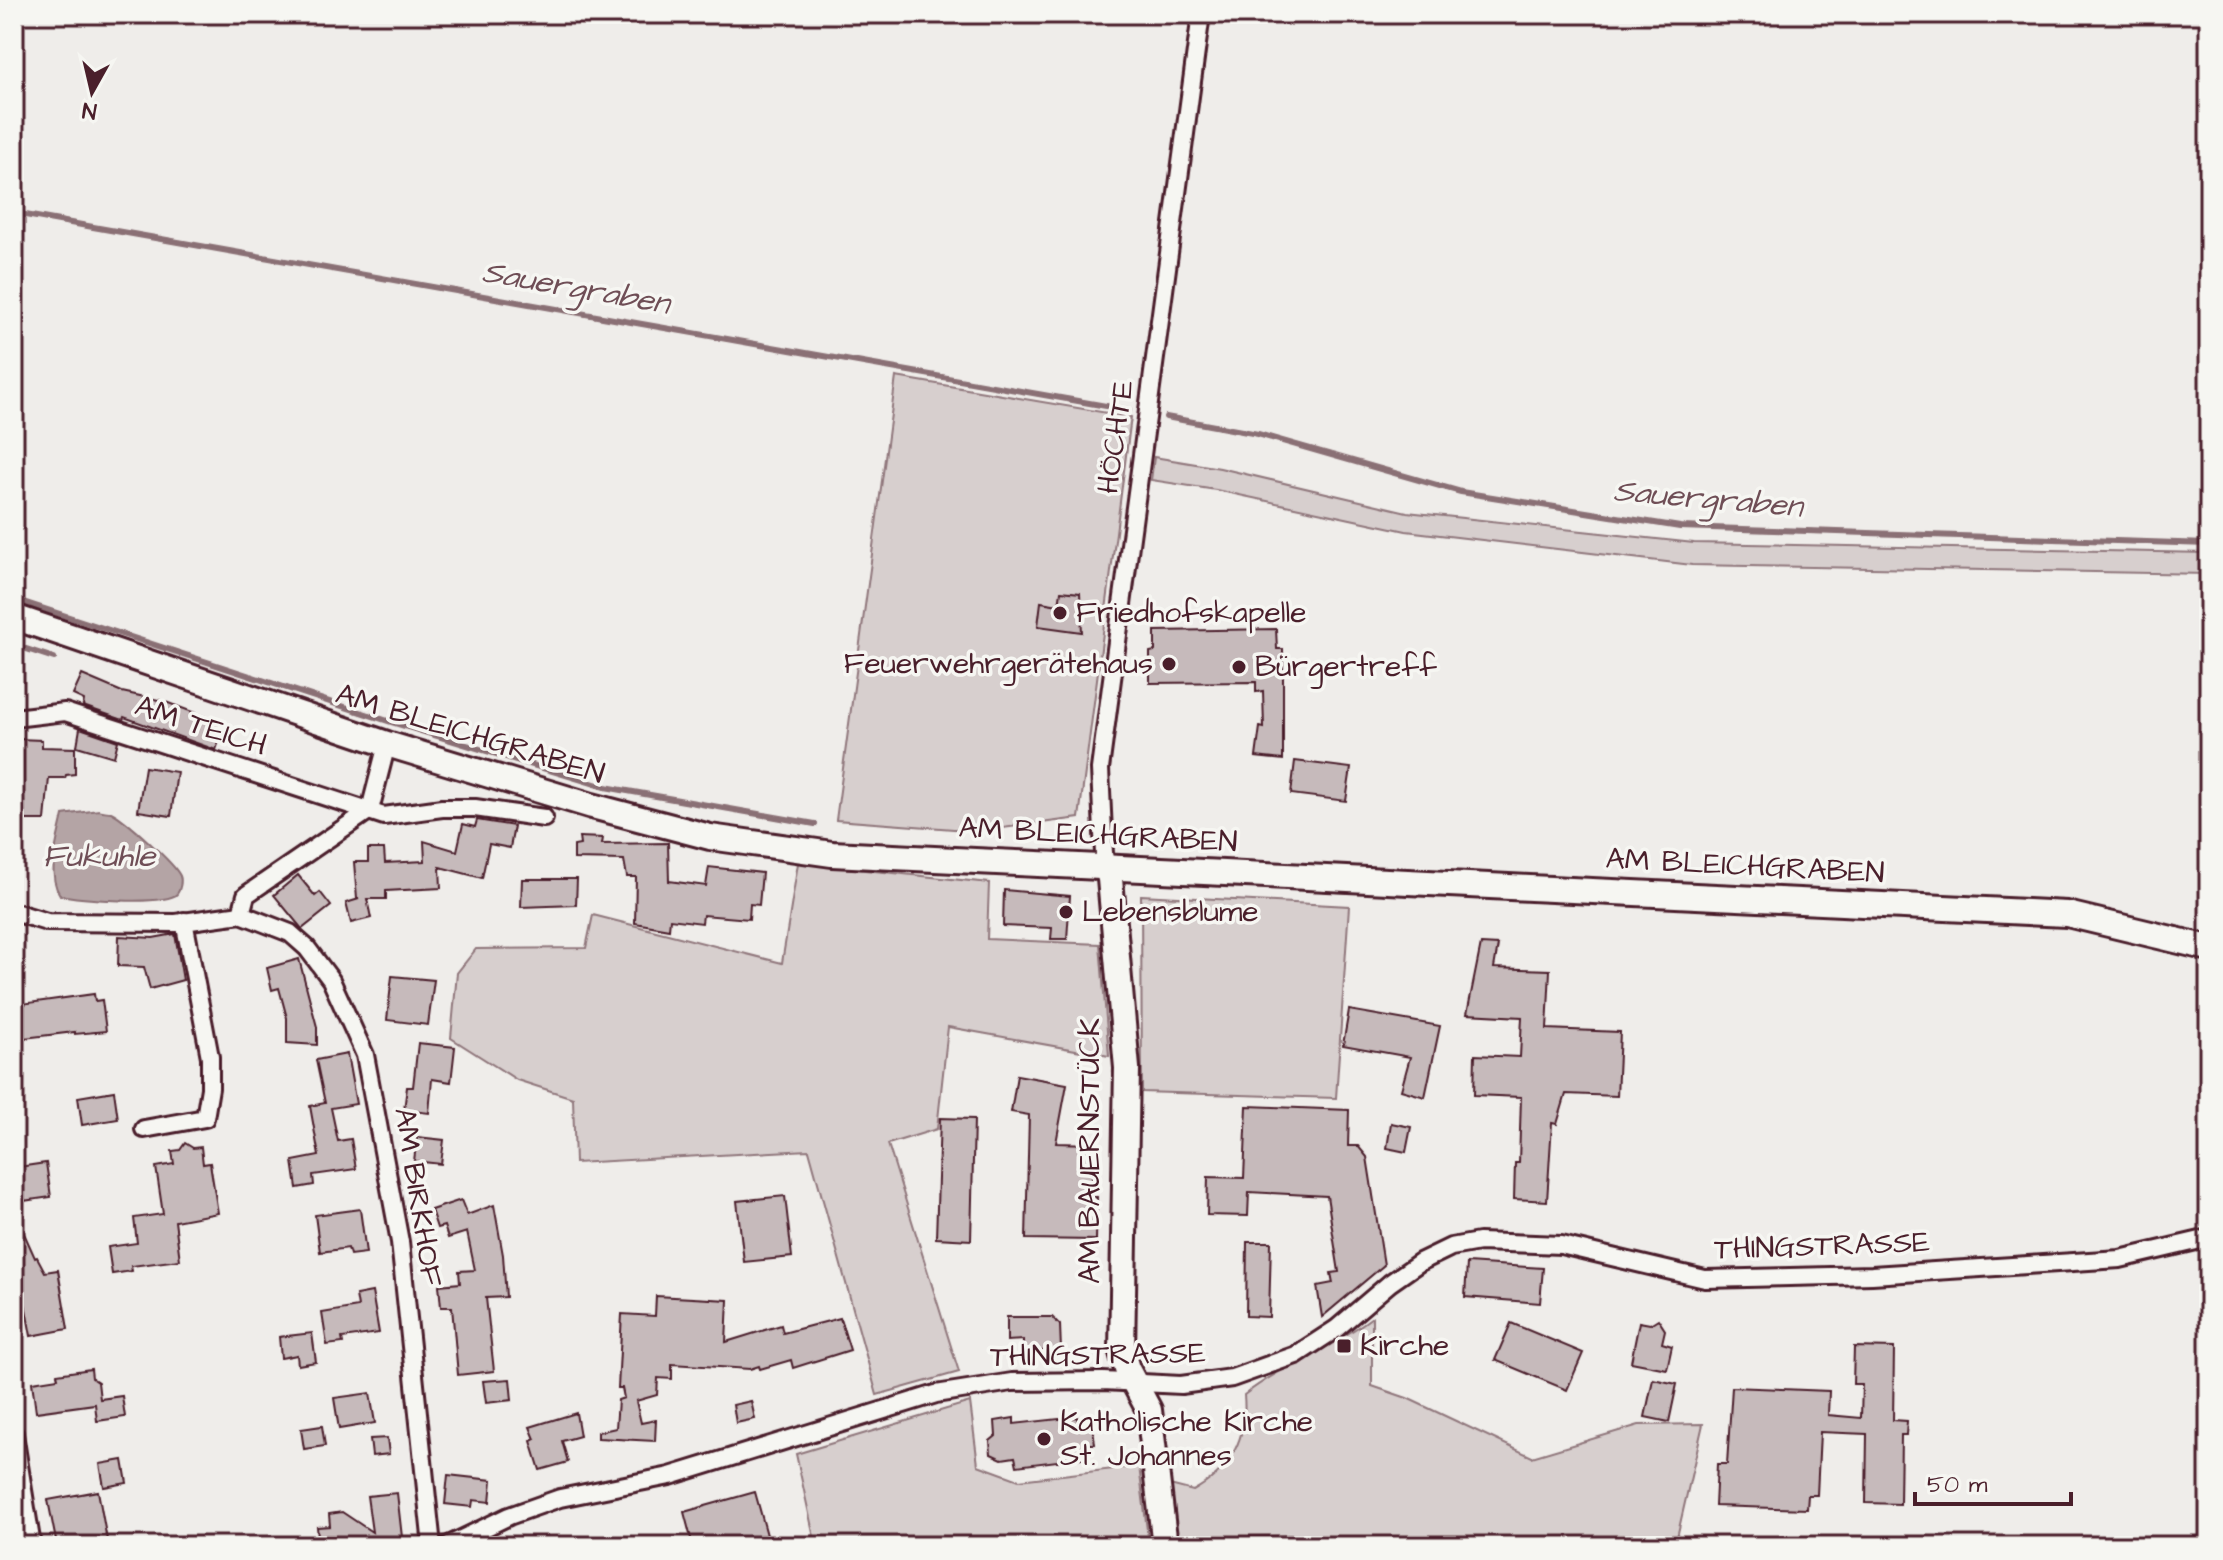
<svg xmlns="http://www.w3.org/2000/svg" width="2223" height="1560" font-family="'Architects Daughter',sans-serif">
	<rect width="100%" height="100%" fill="#efedea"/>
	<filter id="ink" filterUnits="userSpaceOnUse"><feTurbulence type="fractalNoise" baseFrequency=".0125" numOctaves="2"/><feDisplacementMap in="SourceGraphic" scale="16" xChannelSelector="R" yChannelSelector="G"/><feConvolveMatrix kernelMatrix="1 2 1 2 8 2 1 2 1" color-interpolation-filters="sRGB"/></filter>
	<g filter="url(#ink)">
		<g fill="#d7cfce" stroke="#90777c" stroke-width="2">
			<path d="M896,377L1131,417L1079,818L980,831L836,820Z"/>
			<path d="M1154,457L1220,468L1407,512L1694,543L2209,553V574L1692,565L1406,531L1216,490L1151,480Z"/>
			<path d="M798,863L989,883L987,939L1100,944L1109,1056L948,1027L937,1129L888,1144L959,1372L877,1395L809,1150L575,1163L573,1098L517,1080L451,1038L457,973L476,949L586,948L593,915L782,963Z"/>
			<path d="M1141,895L1349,906L1336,1098L1142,1092Z"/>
			<path d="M1372,1317V1386L1407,1398L1532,1457L1639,1425L1703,1424L1675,1546H1306L1297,1535L1174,1540L1170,1485L1193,1491C1231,1470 1248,1439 1244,1395C1284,1364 1332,1348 1372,1317Z"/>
			<path d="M970,1402L978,1465L1019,1480L1139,1466L1149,1546H816L796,1454Z"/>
		</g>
		<path fill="#b4a4a5" stroke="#8a6f74" stroke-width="2" d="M99,810C100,811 110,812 111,812C124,818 175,864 180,876C182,881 180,890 177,894C165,906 77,899 60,895C46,874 58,838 63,815Z"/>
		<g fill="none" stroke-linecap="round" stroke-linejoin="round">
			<g stroke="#8a6f74" stroke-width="6">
				<path d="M14,213L1129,410"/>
				<path d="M1166,417L1258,434L1461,492L1680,527L2209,544"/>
				<path d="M14,599L391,722L605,787L815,824"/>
				<path d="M14,645L54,658"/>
			</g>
		</g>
		<g fill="#c6babb" stroke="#4a1f2b" stroke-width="2">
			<path d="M1061,591L1080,593L1082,632L1038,626L1041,602L1059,605Z"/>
			<path d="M1276,629L1277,649H1283V760L1256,757L1260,727L1264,728L1263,691L1256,692V682L1150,683V652L1155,651V631Z"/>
			<path d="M82,675L122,692L163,701L225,724L216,750L124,717L123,720L83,706L84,700L73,695Z"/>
			<path d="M80,728L118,741L114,757L77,746Z"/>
			<path d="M18,739L42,740V747L75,748V774L66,775L65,778H49L45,820H14Z"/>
			<path d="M1295,761L1351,768L1346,801L1291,794Z"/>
			<path d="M145,767L177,772L171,816L138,811Z"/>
			<path d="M477,820L514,826L510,848L489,844L482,878L440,867L441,888L386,891V899H367L371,918L351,923L346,903L359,899H357L354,862H368V849H384L385,863L425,861L424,841L457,851L463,824L475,827Z"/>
			<path d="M579,837L603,838L602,844L668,843L669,881L706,886L709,867L762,873L759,905L750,904L749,919L703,915L702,923L670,919L669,929L635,923L636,877H627L624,860L574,859V846L580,845Z"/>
			<path d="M298,875L315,896L320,892L331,906L302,929L274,895Z"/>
			<path d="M522,879H577L576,905L521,907Z"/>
			<path d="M1004,890L1070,896L1067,939H1051L1052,928L1003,926Z"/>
			<path d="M175,934L183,980L150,989L144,967L118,966L119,936L153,938Z"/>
			<path d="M1481,944L1498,945L1494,968L1550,970L1547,1029L1620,1032L1617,1096L1566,1094L1557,1124L1552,1123L1547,1201L1514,1199L1515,1163H1519L1521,1097L1474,1095L1475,1055L1520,1057L1522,1017L1467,1014Z"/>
			<path d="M299,959L317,1027V1045L287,1043V1018L279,988L272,990L267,968Z"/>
			<path d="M392,976L434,980L428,1025L387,1020Z"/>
			<path d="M94,994L95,1001L102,1000L106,1031L75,1034V1032L16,1039L14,1005Z"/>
			<path d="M1349,1010L1440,1026L1425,1097L1401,1090L1410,1057L1343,1045Z"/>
			<path d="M418,1043L455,1047L451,1082L432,1079L429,1113L404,1110L407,1087H413Z"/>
			<path d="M347,1054L356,1104L331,1108L338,1141L351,1139L356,1169L313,1175L314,1185L297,1188L293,1161L319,1156L310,1106L325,1103L316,1060Z"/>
			<path d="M1017,1075L1067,1084L1056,1143L1093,1144L1092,1197H1097L1096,1240L1026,1239L1029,1115L1011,1112Z"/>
			<path d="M114,1091L118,1119L82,1125L78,1097Z"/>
			<path d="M1247,1106L1349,1110L1348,1146H1358L1367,1157L1384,1265L1322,1317L1317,1286L1333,1283L1331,1273L1339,1272L1327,1196L1249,1192L1248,1216L1207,1215L1208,1177L1244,1178Z"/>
			<path d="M940,1118L974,1119L971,1240L936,1238Z"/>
			<path d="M1391,1123L1411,1127L1406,1152L1387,1148Z"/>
			<path d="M417,1137L444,1140L441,1164L414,1161Z"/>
			<path d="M185,1143L193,1148L201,1147L203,1164L210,1163L218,1213L175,1221L180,1260L131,1266L132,1271L112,1274L108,1247L137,1243L134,1218L163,1214L156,1167L174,1164L172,1151L180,1150Z"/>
			<path d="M46,1163L51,1197L23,1201L18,1167Z"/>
			<path d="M785,1196L792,1257L744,1262L737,1201Z"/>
			<path d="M461,1200L467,1215L494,1205L503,1255L506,1297L486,1298L494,1371L458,1375L452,1307H441L439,1285L460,1283L459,1271L475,1270L467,1232L448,1238L444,1226L437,1228L431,1210Z"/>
			<path d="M360,1209L366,1253L350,1255L348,1248L320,1252L315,1215Z"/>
			<path d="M14,1211L35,1258L37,1257L45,1272L58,1270L68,1329L31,1336L21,1282L14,1286Z"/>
			<path d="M1247,1242H1271L1269,1317L1246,1316Z"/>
			<path d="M1467,1263L1543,1268L1540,1303L1465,1297Z"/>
			<path d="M372,1292L379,1333L342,1338L343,1343L327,1345L322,1313L358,1307L356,1295Z"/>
			<path d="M656,1296L728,1300L726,1342L781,1325L783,1333L840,1318L850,1350L793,1368L791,1360L760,1369L759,1366L750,1369L672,1364V1379L658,1378L657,1395L636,1401L641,1423L656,1420L655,1441L598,1438V1432L616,1428L618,1400L624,1398L622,1388H618L622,1314L655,1316Z"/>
			<path d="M1007,1317H1052L1060,1325L1061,1350L1023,1352V1340L1007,1341Z"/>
			<path d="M1658,1319L1665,1330L1662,1343L1672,1346L1667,1369L1631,1362L1639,1322L1650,1324Z"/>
			<path d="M1511,1323L1583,1353L1567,1390L1495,1360Z"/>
			<path d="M312,1333L316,1362L298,1365L297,1355L281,1358L279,1337Z"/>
			<path d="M1854,1347L1894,1348L1893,1420L1907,1421L1906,1435H1901L1900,1504L1866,1503L1867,1434L1820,1432L1817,1495H1808L1807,1509L1715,1506L1717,1464H1727L1732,1387L1829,1391L1828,1415L1861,1418L1862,1384H1853Z"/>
			<path d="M91,1369L92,1378L98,1382L100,1399L122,1396L125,1417L97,1421L95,1404L36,1412L32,1382L58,1378L57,1374Z"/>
			<path d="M510,1379L512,1400L486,1403L483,1381Z"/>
			<path d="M1653,1379L1677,1384L1669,1422L1645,1417Z"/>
			<path d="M370,1393L375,1423L339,1429L334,1398Z"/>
			<path d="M751,1401L755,1419L736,1423L733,1405Z"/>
			<path d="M576,1413L580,1436L562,1441L568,1462L540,1470L531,1441L535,1439L530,1427Z"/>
			<path d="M1077,1417L1079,1429L1093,1428L1095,1444H1088L1089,1451L1081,1452L1082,1458L1017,1466L1015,1457L1002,1459L991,1454L990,1441L996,1436L995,1421L1014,1418V1424Z"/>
			<path d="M322,1426L325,1446L304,1449L301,1429Z"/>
			<path d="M387,1438L389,1454L372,1456L370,1439Z"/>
			<path d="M123,1460L127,1483L104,1487L100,1464Z"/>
			<path d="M448,1475L492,1480L490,1502L473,1500L472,1507L445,1504Z"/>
			<path d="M98,1491L107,1540L57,1546L48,1500Z"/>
			<path d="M755,1492L770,1546H693L684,1512Z"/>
			<path d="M397,1493L403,1546H319L317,1527L330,1526L329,1514L342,1512L372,1532L367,1496Z"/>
		</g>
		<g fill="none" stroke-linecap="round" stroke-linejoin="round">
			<g stroke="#4a1f2b" stroke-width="22">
				<g id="street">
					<path d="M14,718L65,712L384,816L442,808H475L544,818"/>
					<path d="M1107,867L1104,854L1100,769L1201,14"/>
					<path d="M14,912L47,922L176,923L241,914L290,933L307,948L331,980L365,1055L400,1242L432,1546"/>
					<path d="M241,914L246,895L370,810L387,744"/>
					<path d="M144,1129L205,1118L210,1088V1057L184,921"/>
					<path d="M14,1434L32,1546"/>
					<path d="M447,1546L509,1516L560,1498L670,1476L936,1394L1012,1382L1103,1381L1181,1385L1232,1378L1296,1355L1336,1329L1390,1283L1420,1262L1451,1247L1479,1242L1561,1245L1705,1279L1872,1275L2120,1259L2209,1238"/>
				</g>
			</g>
			<g stroke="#4a1f2b" stroke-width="30">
				<g id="secondary">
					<path d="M14,617L387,744L592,806L710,837L832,854L2067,914L2209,948"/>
					<path d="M1107,867L1110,879L1127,1068L1122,1352L1127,1369L1149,1410L1165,1546"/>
				</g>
			</g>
			<use href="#street" stroke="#f6f6f2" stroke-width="16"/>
			<use href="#secondary" stroke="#f6f6f2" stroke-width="24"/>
		</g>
	</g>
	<g fill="#4a1f2b" stroke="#f6f6f2" stroke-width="3">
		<circle cx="1060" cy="613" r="8"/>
		<circle cx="1169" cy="664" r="8"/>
		<circle cx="1239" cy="667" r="8"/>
		<circle cx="1066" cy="912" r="8"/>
		<rect x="1336" y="1338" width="16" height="16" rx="4"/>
		<circle cx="1044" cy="1439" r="8"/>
	</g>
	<g text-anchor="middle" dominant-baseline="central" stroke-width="7" stroke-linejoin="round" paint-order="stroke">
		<g font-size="30" fill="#4a1f2b" stroke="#f6f6f2">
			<text transform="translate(1116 437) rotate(-82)">HÖCHTE</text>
			<text transform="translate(201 726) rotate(18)">AM TEICH</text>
			<text transform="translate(470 734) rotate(17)">AM BLEICHGRABEN</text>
			<text transform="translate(1098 835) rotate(3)">AM BLEICHGRABEN</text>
			<text transform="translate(1745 866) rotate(3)">AM BLEICHGRABEN</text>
			<text transform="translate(1090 1151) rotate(-90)">AM BAUERNSTÜCK</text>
			<text transform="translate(418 1197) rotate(81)">AM BIRKHOF</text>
			<text transform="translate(1822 1246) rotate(-2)">THINGSTRASSE</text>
			<text transform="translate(1098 1355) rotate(-1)">THINGSTRASSE</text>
		</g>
		<g font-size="30" fill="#4a1f2b" stroke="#f6f6f2" text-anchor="start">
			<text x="1076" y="613">Friedhofskapelle</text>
			<text x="1153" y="664" text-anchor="end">Feuerwehrgerätehaus</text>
			<text x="1255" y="667">Bürgertreff</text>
			<text x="1082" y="912">Lebensblume</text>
			<text x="1360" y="1346">Kirche</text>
			<text x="1060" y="1422">Katholische Kirche<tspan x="1060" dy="34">St. Johannes</tspan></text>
		</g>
		<g font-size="32" font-style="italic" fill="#6f4e56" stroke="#f6f6f2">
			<text transform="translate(576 288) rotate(10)">Sauergraben</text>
			<text transform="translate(1708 499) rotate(5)">Sauergraben</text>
			<text x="99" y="856">Fukuhle</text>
		</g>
	</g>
	<rect width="2223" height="1560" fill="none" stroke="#f6f6f2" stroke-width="48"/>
	<rect x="24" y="24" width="2175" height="1512" fill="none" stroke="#4a1f2b" stroke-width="3" filter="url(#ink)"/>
	<g transform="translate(92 92) rotate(188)" stroke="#f6f6f2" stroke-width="6" paint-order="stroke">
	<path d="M0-6L14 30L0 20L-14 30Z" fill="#4a1f2b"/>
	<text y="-12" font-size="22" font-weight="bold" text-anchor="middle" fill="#4a1f2b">N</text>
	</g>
	<path d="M1915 1492v12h156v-12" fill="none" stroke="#4a1f2b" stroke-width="4"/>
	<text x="1927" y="1492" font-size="24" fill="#4a1f2b" stroke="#f6f6f2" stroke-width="6" paint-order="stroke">50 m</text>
</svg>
